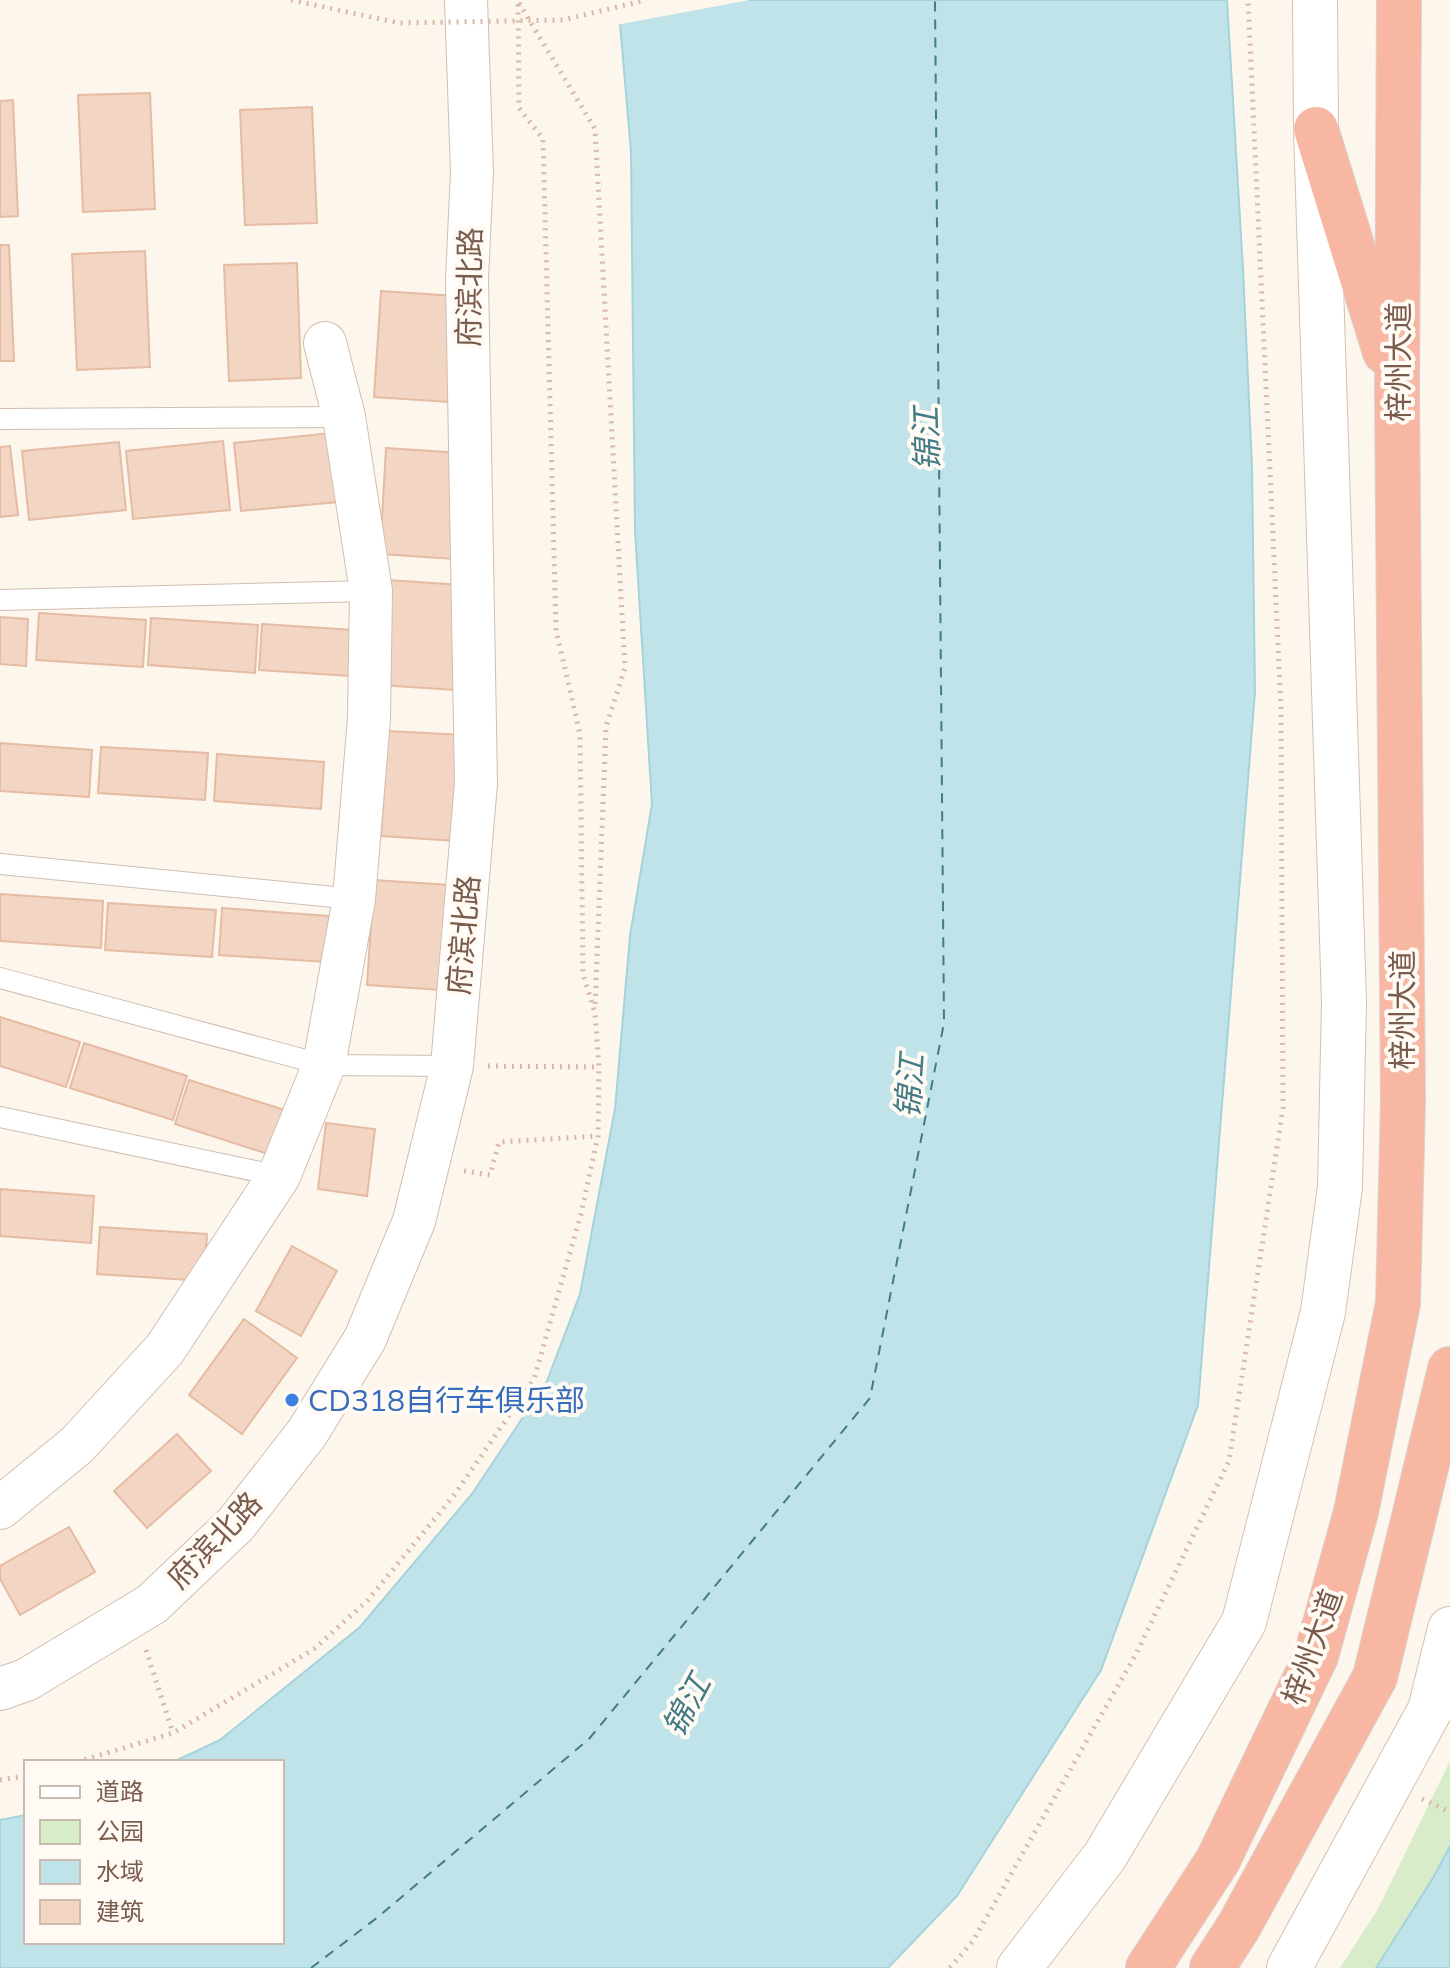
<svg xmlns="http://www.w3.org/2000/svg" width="1450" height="1968" font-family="Mulish,'Noto Sans SC',sans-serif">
	<rect width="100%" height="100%" fill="#fdf6ec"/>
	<path fill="#d8ecc9" d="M1450,1761V1968H1340L1378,1909Z"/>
	<g fill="#bfe3e8" stroke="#a5d3da" stroke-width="2">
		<path d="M618,0H1227L1243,269L1252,467L1255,692L1198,1405L1101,1670L957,1896L888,1968H0V1820L26,1815V1942H282V1762H173L220,1740L360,1627L472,1494L547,1381L580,1294L615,1109L630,936L652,804L635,531L631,152Z"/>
		<path d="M1450,1846V1968H1376L1433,1878Z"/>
	</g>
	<path fill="#fdf6ec" d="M614,0H750L616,25Z"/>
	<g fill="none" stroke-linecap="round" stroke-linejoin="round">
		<path stroke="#437c86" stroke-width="2" stroke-dasharray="10 8" stroke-linecap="butt" d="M311,1968L378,1917L589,1739L870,1398L944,1023L935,0"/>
	</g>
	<g fill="#f3d5c3" stroke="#e6bba3" stroke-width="2">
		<path d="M150,93L155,209L83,212L78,95Z"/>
		<path d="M13,100L18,216L0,217V101Z"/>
		<path d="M312,107L317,223L245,225L240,110Z"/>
		<path d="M0,245H9L14,361H0Z"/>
		<path d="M145,251L150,367L77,370L72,254Z"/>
		<path d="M297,263L301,378L229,381L224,265Z"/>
		<path d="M381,291L456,296L449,402L374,397Z"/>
		<path d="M331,433L338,502L241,511L234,443Z"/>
		<path d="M223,441L230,510L133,519L126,451Z"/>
		<path d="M119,442L126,510L29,520L22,451Z"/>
		<path d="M10,446L18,515L0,517V447Z"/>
		<path d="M386,448L462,453L455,559L380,554Z"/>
		<path d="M387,580L462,585L455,690L380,685Z"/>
		<path d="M39,613L146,620L143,667L36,660Z"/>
		<path d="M0,617L28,619L26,666L0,664Z"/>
		<path d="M151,618L258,625L255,673L148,665Z"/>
		<path d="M262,624L369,631L366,677L259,670Z"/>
		<path d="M388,731L463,735L456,841L381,836Z"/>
		<path d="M0,743L92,750L89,797L0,791Z"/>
		<path d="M101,747L208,753L205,800L98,793Z"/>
		<path d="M217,754L324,762L321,809L214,801Z"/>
		<path d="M374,880L449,885L442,990L367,985Z"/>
		<path d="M0,894L103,901L101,948L0,941Z"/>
		<path d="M108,903L216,910L212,957L105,950Z"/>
		<path d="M222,908L329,916L326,962L219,955Z"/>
		<path d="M0,1017L80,1042L66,1087L0,1066Z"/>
		<path d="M84,1043L187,1076L173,1120L70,1088Z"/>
		<path d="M189,1080L291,1112L277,1157L175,1124Z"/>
		<path d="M326,1123L375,1129L367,1196L318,1189Z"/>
		<path d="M0,1189L94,1196L91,1243L0,1236Z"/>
		<path d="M100,1227L207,1234L204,1281L97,1274Z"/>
		<path d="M292,1246L337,1271L301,1336L256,1311Z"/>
		<path d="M244,1319L297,1358L242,1434L189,1395Z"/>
		<path d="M177,1434L211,1471L147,1528L114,1491Z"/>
		<path d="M69,1527L95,1572L20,1615L0,1579V1566Z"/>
	</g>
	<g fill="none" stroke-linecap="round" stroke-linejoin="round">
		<g stroke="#d1beb0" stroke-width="22">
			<g id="lane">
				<path d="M0,419L344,417"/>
				<path d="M0,600L371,591"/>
				<path d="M0,864L354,899"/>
				<path d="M0,978L324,1065L452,1066"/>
				<path d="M0,1117L279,1176"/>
			</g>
		</g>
		<g stroke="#d1beb0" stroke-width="44">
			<g id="street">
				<path d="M0,1508L77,1445L165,1349L279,1176L324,1065L354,899L369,718L371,591L344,417L325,343"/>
				<path d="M0,1689L26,1680L152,1604L236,1524L307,1433L365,1339L414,1221L452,1066L476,783L467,278L472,173L466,0"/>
			</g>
		</g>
		<g stroke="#d6c0b0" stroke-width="46">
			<g id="secondary">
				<path d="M1019,1968L1105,1856L1244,1622L1323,1312L1340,1187L1344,1002L1316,129L1315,0"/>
				<path d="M1289,1968L1430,1710L1450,1629"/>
			</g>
		</g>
		<g stroke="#dad1cd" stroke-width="46">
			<g id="highway">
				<path d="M1316,129L1385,352"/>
				<path d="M1148,1968L1218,1860L1316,1656L1356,1512L1398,1303L1403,1102L1397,394L1399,0"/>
				<path d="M1212,1968L1239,1926L1375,1677L1450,1369"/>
			</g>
		</g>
		<g stroke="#d9b8a5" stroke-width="5" stroke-dasharray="2 6" stroke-linecap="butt">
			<path d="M519,3L595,129L625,668L606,727L595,1008"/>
			<path d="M488,1066L599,1067"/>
			<path d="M464,1171L490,1175L499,1142L598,1136"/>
			<path d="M146,1650L173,1733"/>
			<path d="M77,1762L173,1733L314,1649L368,1600L455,1494L534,1379L581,1214L598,1136L599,1067L595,1013L583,974L580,734L556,630L543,139L519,108L518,0"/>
			<path d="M0,1780L26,1776"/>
			<path d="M1422,1799L1450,1812"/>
			<path d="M950,1968L973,1941L1136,1654L1229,1461L1283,1108L1281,708L1248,0"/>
		</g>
		<use href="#lane" stroke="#fff" stroke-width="20"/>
		<use href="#street" stroke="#fff" stroke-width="42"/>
		<use href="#secondary" stroke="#fff" stroke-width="44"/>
		<use href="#highway" stroke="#f7b7a3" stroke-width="44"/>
		<path stroke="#d9b8a5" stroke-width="5" stroke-dasharray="2 6" stroke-linecap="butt" d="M291,0L399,23L563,20L646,0"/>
	</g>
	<circle fill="#3f7fe0" stroke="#fffaf3" stroke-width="3" cx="292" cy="1400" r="8"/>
	<g text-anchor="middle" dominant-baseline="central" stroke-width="8" stroke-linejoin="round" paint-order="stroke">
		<g font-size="30" fill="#7a5c4d" stroke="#fffaf3">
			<text transform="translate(469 287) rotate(-89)">府滨北路</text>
			<text transform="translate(1398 362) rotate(-90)">梓州大道</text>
			<text transform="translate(463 935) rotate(-85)">府滨北路</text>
			<text transform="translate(1402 1010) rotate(-90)">梓州大道</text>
			<text transform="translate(214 1540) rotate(-46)">府滨北路</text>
			<text transform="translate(1312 1647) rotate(-70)">梓州大道</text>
		</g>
		<g font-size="30" fill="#366cbe" stroke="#fffaf3" text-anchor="start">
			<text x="308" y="1400">CD318自行车俱乐部</text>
		</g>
		<g font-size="32" font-style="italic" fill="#437c86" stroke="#fffaf3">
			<text transform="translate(926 439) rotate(-92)">锦江</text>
			<text transform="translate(909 1086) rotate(-86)">锦江</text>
			<text transform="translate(686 1705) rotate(-62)">锦江</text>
		</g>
	</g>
	<rect x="24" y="1760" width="260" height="184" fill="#fffaf3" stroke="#cabbb1" stroke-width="2"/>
	<rect x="40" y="1786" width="40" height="12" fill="#ffffff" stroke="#cabbb1" stroke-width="2"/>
	<text x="96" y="1800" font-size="24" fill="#7a5c4d">道路</text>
	<rect x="40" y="1820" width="40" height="24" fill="#d8ecc9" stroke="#cabbb1" stroke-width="2"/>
	<text x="96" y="1840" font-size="24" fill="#7a5c4d">公园</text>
	<rect x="40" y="1860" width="40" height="24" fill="#bfe3e8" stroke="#cabbb1" stroke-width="2"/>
	<text x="96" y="1880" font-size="24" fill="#7a5c4d">水域</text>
	<rect x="40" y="1900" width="40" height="24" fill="#f3d5c3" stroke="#cabbb1" stroke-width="2"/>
	<text x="96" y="1920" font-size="24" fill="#7a5c4d">建筑</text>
</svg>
